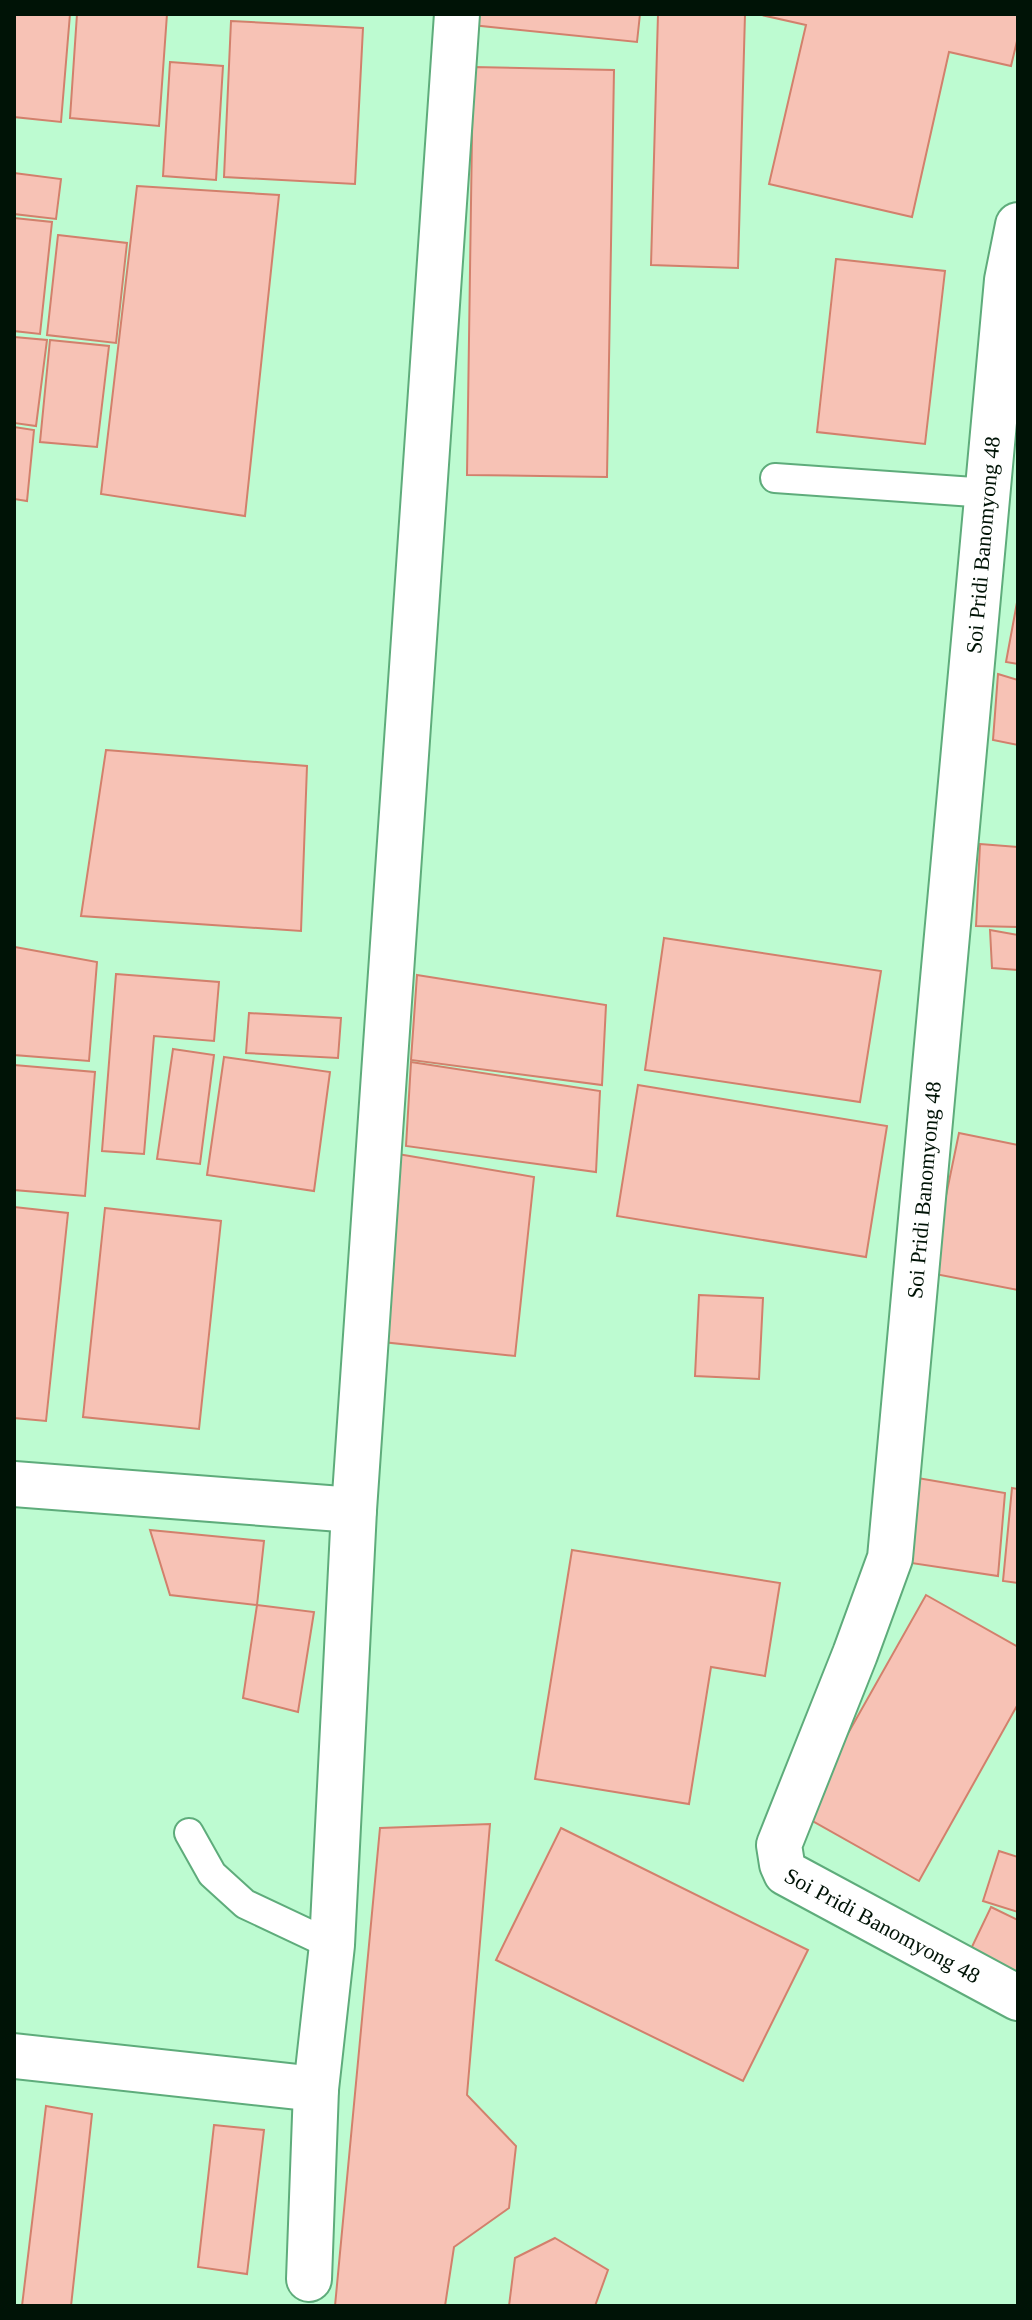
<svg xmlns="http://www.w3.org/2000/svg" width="1032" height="2320" font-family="'Times New Roman',serif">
	<rect width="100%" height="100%" fill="#bdfbd1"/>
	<g fill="#f7c2b5" stroke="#d2806c" stroke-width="2">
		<path d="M14,14H70L61,122L14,117Z"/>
		<path d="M77,14H167L159,126L70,118Z"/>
		<path d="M473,14H640L637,42L472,25Z"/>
		<path d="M658,14H745L738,268L651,265Z"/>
		<path d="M757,14H1018V37L1011,66L949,52L912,217L769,184L806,25Z"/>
		<path d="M231,21L363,28L355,184L224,177Z"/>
		<path d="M170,62L223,66L216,180L163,176Z"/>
		<path d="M473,67L614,70L607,477L467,475Z"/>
		<path d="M14,173L61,179L56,219L14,214Z"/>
		<path d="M137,186L279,195L245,516L101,494Z"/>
		<path d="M14,218L52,222L40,334L14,331Z"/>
		<path d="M58,235L127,243L116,343L47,335Z"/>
		<path d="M836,259L945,271L925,444L817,432Z"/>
		<path d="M14,337L47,340L36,426L14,423Z"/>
		<path d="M50,340L109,346L97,447L40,442Z"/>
		<path d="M14,427L34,430L27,501L14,499Z"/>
		<path d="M1018,597V664L1006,662Z"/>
		<path d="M998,674L1018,680V745L993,740Z"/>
		<path d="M106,750L307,766L301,931L81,916Z"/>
		<path d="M980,844L1018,847V927L976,926Z"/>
		<path d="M990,930L1018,935V970L992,968Z"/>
		<path d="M664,938L881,971L860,1102L645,1070Z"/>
		<path d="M15,947L97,962L89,1061L14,1055Z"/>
		<path d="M116,974L219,982L214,1041L154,1036L144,1154L102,1151Z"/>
		<path d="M417,975L606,1005L602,1085L411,1060Z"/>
		<path d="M249,1013L341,1018L338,1058L246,1053Z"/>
		<path d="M173,1049L214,1055L200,1164L157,1159Z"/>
		<path d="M224,1057L330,1072L314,1191L207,1175Z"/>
		<path d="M411,1062L600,1091L596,1172L406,1146Z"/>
		<path d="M14,1065L95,1072L85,1196L14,1190Z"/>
		<path d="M638,1085L887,1126L866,1257L617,1216Z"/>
		<path d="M959,1133L1018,1145V1290L930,1273Z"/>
		<path d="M386,1152L534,1177L515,1356L373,1341Z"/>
		<path d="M14,1207L68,1213L46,1421L14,1418Z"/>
		<path d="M105,1208L221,1221L199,1429L83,1417Z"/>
		<path d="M699,1295L763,1298L759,1379L695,1376Z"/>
		<path d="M906,1476L1005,1493L998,1576L898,1561Z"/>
		<path d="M1012,1488L1018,1489V1583L1003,1581Z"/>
		<path d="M150,1530L264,1541L257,1605L170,1595Z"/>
		<path d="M572,1550L780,1583L765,1676L711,1667L689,1804L535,1779Z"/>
		<path d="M926,1595L1018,1647V1704L919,1881L802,1815Z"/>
		<path d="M257,1605L314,1612L298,1712L243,1698Z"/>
		<path d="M490,1824L467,2095L516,2146L509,2208L454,2247L445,2306H335L380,1828Z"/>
		<path d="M561,1828L808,1950L743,2081L496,1960Z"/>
		<path d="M999,1851L1018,1857V1912L983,1901Z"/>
		<path d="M991,1907L1018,1920V1976L969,1953Z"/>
		<path d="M46,2106L92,2114L71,2306H22Z"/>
		<path d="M214,2125L264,2130L247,2274L198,2267Z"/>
		<path d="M555,2238L608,2270L595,2306H509L515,2258Z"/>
	</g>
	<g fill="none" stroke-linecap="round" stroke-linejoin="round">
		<g stroke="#5eac7b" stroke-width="32">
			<g id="service">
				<path d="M775,478L988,493"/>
				<path d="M189,1833L212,1874L245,1904L332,1945"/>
			</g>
		</g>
		<g stroke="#5eac7b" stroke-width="48">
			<g id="minor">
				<path id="s1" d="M1018,225L1007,280L890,1558L855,1654L779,1845L782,1864L786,1873L1018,1998"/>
				<path d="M14,1484L354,1510"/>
				<path d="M14,2056L316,2089"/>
				<path d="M309,2279L316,2089L332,1945L354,1510L457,14"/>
			</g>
		</g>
		<use href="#service" stroke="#fff" stroke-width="28"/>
		<use href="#minor" stroke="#fff" stroke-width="44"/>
	</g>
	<g text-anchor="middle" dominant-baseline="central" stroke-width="7" stroke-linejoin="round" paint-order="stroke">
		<g font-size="22" fill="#001306" stroke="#fff">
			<text transform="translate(983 545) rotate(-85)">Soi Pridi Banomyong 48</text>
			<text transform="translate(924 1190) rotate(-85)">Soi Pridi Banomyong 48</text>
			<text stroke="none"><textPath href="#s1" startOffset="1786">Soi Pridi Banomyong 48</textPath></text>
		</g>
	</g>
	<rect width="1032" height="2320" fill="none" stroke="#001306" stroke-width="32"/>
</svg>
